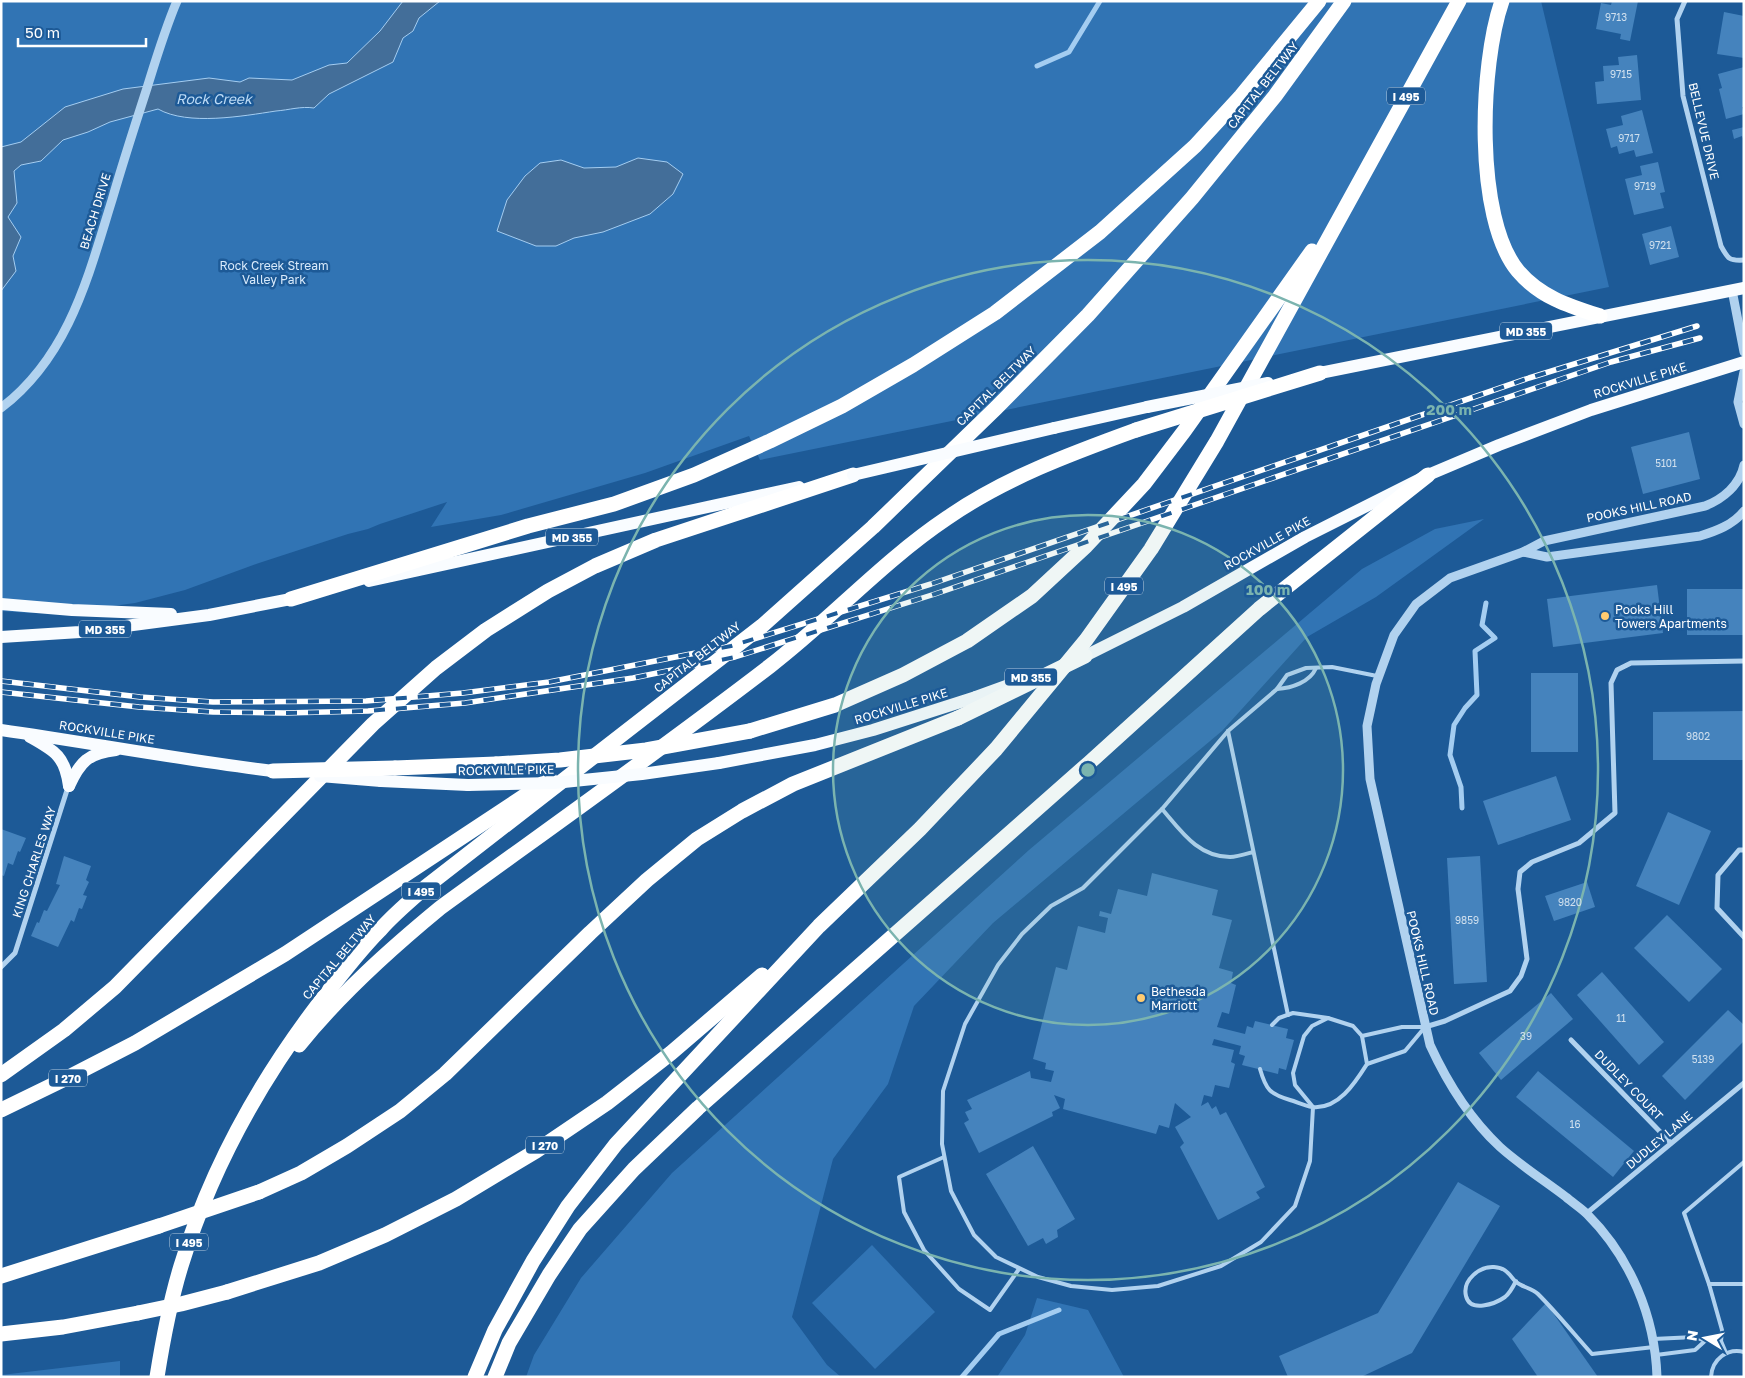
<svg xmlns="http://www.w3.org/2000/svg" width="1745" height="1378" font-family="'Golos Text',sans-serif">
	<rect width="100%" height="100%" fill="#1d5a97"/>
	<g fill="#3174b4">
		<path d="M1,1H1541L1609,287L760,460L749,436L645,473L501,515L431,527L447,502L380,524L368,529L348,534L259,563L185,590L135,603L83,610L31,613L1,611Z"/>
		<path d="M1484,519L1376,597L1307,637L1222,731L993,923L914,1006L888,1084L833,1159L792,1317L827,1365L841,1377H526L534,1355L581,1278L672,1173L1029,850L1362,569L1435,529Z"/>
		<path d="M872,1245L935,1312L875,1369L812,1303Z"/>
		<path d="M1037,1298L1088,1310L1124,1377H997L1025,1335Z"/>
		<path d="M120,1361V1377H1V1375Z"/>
	</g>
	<g fill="#436e99" stroke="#a4cdf1">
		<path d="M403,1H440L419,18L413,31L403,38L393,62L329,94L314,108C301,106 289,110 276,111C243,116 188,126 158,109L110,122L88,132L63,140L41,161L21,165L14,171L17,203L8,217L21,237L13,256L16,271L1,291V147L21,142L65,107L123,89L209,78L240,82L249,78L292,80L329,65L347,63L380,31Z"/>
		<path d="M638,158L667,162L683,174L673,194L650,214L603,232L574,238L556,246H536L497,231L507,200L525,176L540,163L561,160L584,168L616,167Z"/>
	</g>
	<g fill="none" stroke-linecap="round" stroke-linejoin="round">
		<g stroke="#a4cdf1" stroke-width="5">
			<path d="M1037,66L1069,52L1100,1"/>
			<path d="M1462,808L1461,787L1450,755L1454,725L1465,708L1477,695L1475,651L1495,638L1482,625L1486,603"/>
			<path d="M962,1377L999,1334L1059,1310"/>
		</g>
	</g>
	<g fill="#4583bd">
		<path d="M1612,1H1638L1630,41L1620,39L1621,34L1596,29L1601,3L1611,5Z"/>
		<path d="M1724,12L1744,16V58L1717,54Z"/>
		<path d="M1637,55L1641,100L1597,104L1595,82L1604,81L1603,66L1619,65L1618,57Z"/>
		<path d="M1744,67V107H1742L1744,114L1726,119L1719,89L1722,88L1718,74Z"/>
		<path d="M1642,110L1653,153L1636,157L1634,150L1619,154L1617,146L1611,148L1606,129L1623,125L1621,116Z"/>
		<path d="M1744,127V141L1742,136L1734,139L1732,130Z"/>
		<path d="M1658,162L1665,192L1660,193L1664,208L1634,215L1625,179L1642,175L1640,166Z"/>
		<path d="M1671,226L1679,257L1650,265L1642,234Z"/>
		<path d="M1689,432L1700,479L1643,494L1631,447Z"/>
		<path d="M1657,585L1663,633L1553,647L1547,599Z"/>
		<rect x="1687" y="589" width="57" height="46"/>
		<rect x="1531" y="673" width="47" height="79"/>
		<path d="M1744,711V760H1653V712Z"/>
		<path d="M1556,776L1571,820L1498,845L1483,801Z"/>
		<path d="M1668,812L1711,831L1679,905L1636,886Z"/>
		<path d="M1,829L26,838L20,852L18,851L13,865L8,863L4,876L1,875Z"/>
		<path d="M64,856L91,866L86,880L89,882L83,895L87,896L82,909L79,908L74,922L71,920L58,947L31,936L37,922L39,923L44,910L47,911L60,885L56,884Z"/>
		<path d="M1480,856L1487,982L1454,984L1447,858Z"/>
		<path d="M1152,873L1218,890L1212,915L1232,920L1219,968L1233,972L1231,983L1236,985L1229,1014L1222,1012L1217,1027L1245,1034L1247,1026L1253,1028L1255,1021L1288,1029L1286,1038L1294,1040L1286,1070L1279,1068L1278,1074L1242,1065L1245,1056L1239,1054L1241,1046L1214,1039L1212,1045L1234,1050L1231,1062L1235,1064L1229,1088L1215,1085L1212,1097L1204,1095L1201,1106L1208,1102L1212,1109L1216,1106L1220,1115L1226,1112L1265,1187L1256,1192L1260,1198L1218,1220L1180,1147L1184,1143L1175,1127L1191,1117L1175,1103L1169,1128L1159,1125L1156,1134L1063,1109L1065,1099L1054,1095L1060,1108L1052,1112L1053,1116L979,1153L964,1123L969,1120L965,1112L972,1109L967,1100L1030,1071L1031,1078L1051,1082L1054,1071L1045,1069L1046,1063L1033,1059L1056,967L1067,970L1078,926L1105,933L1108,918L1099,916L1100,911L1111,914L1118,889L1147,896Z"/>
		<path d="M1587,882L1595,907L1554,921L1545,896Z"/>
		<path d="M1667,915L1722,969L1689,1002L1634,948Z"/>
		<path d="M1602,972L1664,1042L1639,1065L1577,995Z"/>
		<path d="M1551,993L1573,1019L1501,1080L1479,1053Z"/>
		<path d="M1728,1010L1744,1025V1041L1685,1100L1662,1076Z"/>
		<path d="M1538,1071L1634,1151L1613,1177L1516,1097Z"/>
		<path d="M1033,1146L1075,1219L1057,1230L1058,1237L1046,1244L1043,1238L1028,1246L986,1174Z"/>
		<path d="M1458,1182L1500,1206L1412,1353L1361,1377H1288L1279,1356L1378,1313Z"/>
		<path d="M1546,1303L1598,1377H1538L1512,1339Z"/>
	</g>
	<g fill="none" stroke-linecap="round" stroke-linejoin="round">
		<g stroke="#b1d2ef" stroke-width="4">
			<path d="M1277,689C1292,688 1310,682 1316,668"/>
			<path d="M1228,731L1288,1015"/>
			<path d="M1162,809C1181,831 1198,857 1230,857C1237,857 1246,854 1253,852"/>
			<path d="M1328,1018L1312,1026L1304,1036L1293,1073L1295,1085L1313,1107L1310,1161L1295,1206L1261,1242L1221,1266L1158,1286L1112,1290L1071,1286L1038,1277L996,1257L974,1235L951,1191L942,1144L943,1091L965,1024L998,965L1022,934L1051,906L1083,888L1162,809L1228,731L1277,689L1287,675L1306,668L1332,667L1377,676"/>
			<path d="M1362,1036L1402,1027H1425"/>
			<path d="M1367,1064L1405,1051L1425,1027"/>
			<path d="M1260,1069C1266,1090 1270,1094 1290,1100C1297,1102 1305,1106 1312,1107C1338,1110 1355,1083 1367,1064L1362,1036L1353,1026L1328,1018L1293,1013L1279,1018L1272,1025"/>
			<path d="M944,1157L899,1177L904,1212L924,1250L959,1289L990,1310L1019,1269"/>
			<path d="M1516,1281C1513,1287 1510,1293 1505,1297C1495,1304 1470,1313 1466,1296C1462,1280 1480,1266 1494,1267C1506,1268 1508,1273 1515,1281C1521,1287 1532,1288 1538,1294C1557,1313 1574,1334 1592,1354L1654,1347"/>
			<path d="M1709,1284H1744"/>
			<path d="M1653,1339L1695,1337L1705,1341H1721"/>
			<path d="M1726,1353L1721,1341L1722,1330L1709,1284L1684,1213L1744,1162"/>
			<path d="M1656,1355L1695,1350L1705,1341"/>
			<path d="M1711,1377C1712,1359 1727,1348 1744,1352"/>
		</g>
		<g stroke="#b1d2ef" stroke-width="5">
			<path d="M1685,1L1677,19L1683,96L1721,246C1728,259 1729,261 1744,260"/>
			<path d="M1744,850H1739L1718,875L1717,908L1744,937"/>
			<path d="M1,967L15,953L68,787"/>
			<path d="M1425,1027L1445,1021L1510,991L1521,976L1527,959L1518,889L1520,872L1532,862L1579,843L1615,813L1611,683L1617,670L1631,663L1744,661"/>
			<path d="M1571,1040L1671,1143"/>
			<path d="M1587,1213L1744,1083"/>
		</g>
		<g stroke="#b1d2ef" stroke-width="9">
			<path d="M1732,290L1744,352"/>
			<path d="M1744,372L1738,402L1744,424"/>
			<path d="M1,408C69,356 88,277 112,200C123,162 135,125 147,88C156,59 165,29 177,1"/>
			<path d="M1523,552L1547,557L1700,536C1716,531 1733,525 1744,511"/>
			<path d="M1657,1377C1655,1316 1630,1257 1587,1214C1581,1208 1573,1203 1566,1197C1545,1181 1520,1165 1500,1147C1470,1119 1447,1082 1430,1045L1370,779L1367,726L1376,684L1394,635L1416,604L1450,578L1523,552L1544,541L1705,506C1723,499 1740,485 1744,465"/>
		</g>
		<g stroke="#f9fcff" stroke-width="12">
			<path d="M1320,373L1744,288"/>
			<path d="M1054,428L1147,407"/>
			<path d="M369,581L799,487"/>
			<path d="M1,604L72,610L171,614"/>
			<path d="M1,637L80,632L209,615L301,597"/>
			<path d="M1085,656L1183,607L1305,537L1428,475L1499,445L1591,410L1744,362"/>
			<path d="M1,730C92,743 182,760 273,771"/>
			<path d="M30,737C55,751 65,756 69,786"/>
			<path d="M719,763L815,745L873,730L976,697"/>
			<path d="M381,781L468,785"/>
			<path d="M69,786C80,762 88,753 116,750"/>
		</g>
		<g stroke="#fff" stroke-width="15">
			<path d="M1502,1C1480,64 1474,218 1518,271C1540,297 1569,306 1600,316"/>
			<path d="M291,599L528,526L614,504L694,475L770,441L842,406L913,365L995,313L1100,232L1153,184L1195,146L1241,96L1319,1"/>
			<path d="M750,731L835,705L903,675L967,641L1032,596L1086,546L1144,484L1185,430L1312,251"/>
			<path d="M395,768L496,764"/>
			<path d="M299,1045C340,994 389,950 440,908C550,828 662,749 770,666C831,619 883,561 947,518C1005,478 1070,454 1136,430"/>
			<path d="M1,1075L64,1030L115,987L373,724L436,668L486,630L548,591L595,566L656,540L853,475"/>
			<path d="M1,1110L71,1076L135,1043L285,954L550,779"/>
			<path d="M259,1192L301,1173L347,1146L400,1111L445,1074L590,933L647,880L697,839L742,811L793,784L958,718"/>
			<path d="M1,1276L159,1226"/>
			<path d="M227,1292L319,1263L385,1235L456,1199L536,1151L607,1103L671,1053L762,975"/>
			<path d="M1,1334L63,1327L138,1313"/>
			<path d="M157,1377C163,1339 170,1302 181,1266C210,1171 258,1084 317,1006C337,980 357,953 380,930C394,914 411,900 427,886L762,626L873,527L996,408L1088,315L1192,198L1275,96L1344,1"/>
			<path d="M475,1377L495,1330L533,1261L568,1206L616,1144L819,926L920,829L996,749L1086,640L1151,549L1217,441L1459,1"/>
			<path d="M495,1377L509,1343L549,1275L580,1229L634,1169L698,1108L1089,763L1259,609L1428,475"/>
		</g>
		<g stroke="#fff" stroke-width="5.5">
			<g id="rail">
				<path d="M1,681L140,697L213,702L366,701L463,693L549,682L731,646L931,584L1529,378L1697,326"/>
				<path d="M1,692L139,707L213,712L284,713L368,711L465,703L633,678L735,657L935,594L1611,362L1700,338"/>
			</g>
		</g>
		<use href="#rail" stroke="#1d5a97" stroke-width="4" stroke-dasharray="11" stroke-linecap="butt"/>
		<g stroke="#f9fcff" stroke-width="12">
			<path d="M1147,407L1268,383"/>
			<path d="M853,475L1054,428"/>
			<path d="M976,697L1025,679"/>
			<path d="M320,776L381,781"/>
			<path d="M468,785L554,783L642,774L719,763"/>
		</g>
		<g stroke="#fff" stroke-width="15">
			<path d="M1136,430L1320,373"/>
			<path d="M958,718L1085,656"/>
			<path d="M496,764L560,760L646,750L750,731"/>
			<path d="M273,771L395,768"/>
			<path d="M159,1226L259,1192"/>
			<path d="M138,1313L181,1304L227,1292"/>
		</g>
	</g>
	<circle cx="1088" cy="770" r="255" fill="#7bb4af" fill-opacity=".12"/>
	<g fill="none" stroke="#7bb4af" stroke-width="2.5">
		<circle cx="1088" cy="770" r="255"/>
		<circle cx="1088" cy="770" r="510"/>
	</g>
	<g fill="#ffcb70" stroke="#1d5a97" stroke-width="2">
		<circle cx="1605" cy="616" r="5"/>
		<circle cx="1141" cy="998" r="5"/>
	</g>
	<g text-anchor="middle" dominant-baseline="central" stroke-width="5" stroke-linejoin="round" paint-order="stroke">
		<g font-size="10" fill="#d0e0ee">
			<text x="1616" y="17">9713</text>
			<text x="1621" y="74">9715</text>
			<text x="1629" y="138">9717</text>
			<text x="1645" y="186">9719</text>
			<text x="1660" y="245">9721</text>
			<text x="1666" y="463">5101</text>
			<text x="1698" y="736">9802</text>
			<text x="1570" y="902">9820</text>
			<text x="1467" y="920">9859</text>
			<text x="1621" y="1018">11</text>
			<text x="1526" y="1036">39</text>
			<text x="1703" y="1059">5139</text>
			<text x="1575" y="1124">16</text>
		</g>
		<g fill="#1d5a97" stroke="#bbcee0" stroke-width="1">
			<rect x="1387" y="87.5" width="38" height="17" rx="4"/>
			<rect x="1500" y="322.5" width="52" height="17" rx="4"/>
			<rect x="546" y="528.5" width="52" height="17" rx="4"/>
			<rect x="1105" y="577.5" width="38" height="17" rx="4"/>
			<rect x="79" y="620.5" width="52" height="17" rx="4"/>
			<rect x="1005" y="668.5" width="52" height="17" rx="4"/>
			<rect x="402" y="882.5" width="38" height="17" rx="4"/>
			<rect x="49" y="1069.5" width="38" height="17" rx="4"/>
			<rect x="526" y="1136.5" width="38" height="17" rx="4"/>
			<rect x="170" y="1233.5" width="38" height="17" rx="4"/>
		</g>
		<g font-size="11" font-weight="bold" fill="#fff">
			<text x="1406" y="96">I 495</text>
			<text x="1526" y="331">MD 355</text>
			<text x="572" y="537">MD 355</text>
			<text x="1124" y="586">I 495</text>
			<text x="105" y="629">MD 355</text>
			<text x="1031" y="677">MD 355</text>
			<text x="421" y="891">I 495</text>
			<text x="68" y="1078">I 270</text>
			<text x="545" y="1145">I 270</text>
			<text x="189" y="1242">I 495</text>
		</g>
		<g font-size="12" fill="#fff" stroke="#1d5a97">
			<text transform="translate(1263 85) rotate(-52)">CAPITAL BELTWAY</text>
			<text transform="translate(1704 131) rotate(77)">BELLEVUE DRIVE</text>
			<text transform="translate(95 211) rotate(-73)">BEACH DRIVE</text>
			<text transform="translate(1640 380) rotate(-17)">ROCKVILLE PIKE</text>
			<text transform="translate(996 386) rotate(-45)">CAPITAL BELTWAY</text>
			<text transform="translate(1639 507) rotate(-12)">POOKS HILL ROAD</text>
			<text transform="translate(1267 543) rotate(-29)">ROCKVILLE PIKE</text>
			<text transform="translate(697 657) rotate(-38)">CAPITAL BELTWAY</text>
			<text transform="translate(901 706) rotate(-17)">ROCKVILLE PIKE</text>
			<text transform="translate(107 732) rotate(9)">ROCKVILLE PIKE</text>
			<text transform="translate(506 770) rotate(-1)">ROCKVILLE PIKE</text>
			<text transform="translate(34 862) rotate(-72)">KING CHARLES WAY</text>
			<text transform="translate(339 957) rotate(-50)">CAPITAL BELTWAY</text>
			<text transform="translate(1423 963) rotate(77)">POOKS HILL ROAD</text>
			<text transform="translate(1629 1085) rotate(46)">DUDLEY COURT</text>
			<text transform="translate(1659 1140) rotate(-40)">DUDLEY LANE</text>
		</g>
		<g font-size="12" fill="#d8eafb" stroke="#1d5a97">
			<text x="274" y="265">Rock Creek Stream<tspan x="274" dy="14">Valley Park</tspan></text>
		</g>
		<g font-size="12" fill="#fff" stroke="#1d5a97" text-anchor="start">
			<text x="1615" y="609">Pooks Hill<tspan x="1615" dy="14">Towers Apartments</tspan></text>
			<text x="1151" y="991">Bethesda<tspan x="1151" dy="14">Marriott</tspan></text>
		</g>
		<g font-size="14" font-style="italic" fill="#bddbf6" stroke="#1d5a97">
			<text x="214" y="98">Rock Creek</text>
		</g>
	</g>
	<circle cx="1088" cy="770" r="8" fill="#7bb4af" stroke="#1d5a97" stroke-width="2.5"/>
	<g font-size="15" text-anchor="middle" font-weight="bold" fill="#7bb4af" stroke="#1d5a97" stroke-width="5" stroke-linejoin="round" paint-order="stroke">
		<text x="1449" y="415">200 m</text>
		<text x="1268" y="595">100 m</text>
	</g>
	<rect width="1745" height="1378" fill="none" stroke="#ffffff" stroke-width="5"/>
	<g transform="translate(1705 1338) rotate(280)" stroke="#1d5a97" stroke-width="4" paint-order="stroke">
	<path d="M0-4L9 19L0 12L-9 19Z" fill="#ffffff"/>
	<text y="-8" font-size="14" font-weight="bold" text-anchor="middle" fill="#ffffff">N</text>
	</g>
	<path d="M18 38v8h128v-8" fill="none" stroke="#ffffff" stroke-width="2.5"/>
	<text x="25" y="38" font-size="15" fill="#ffffff" stroke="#1d5a97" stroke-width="4" paint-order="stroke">50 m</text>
</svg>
